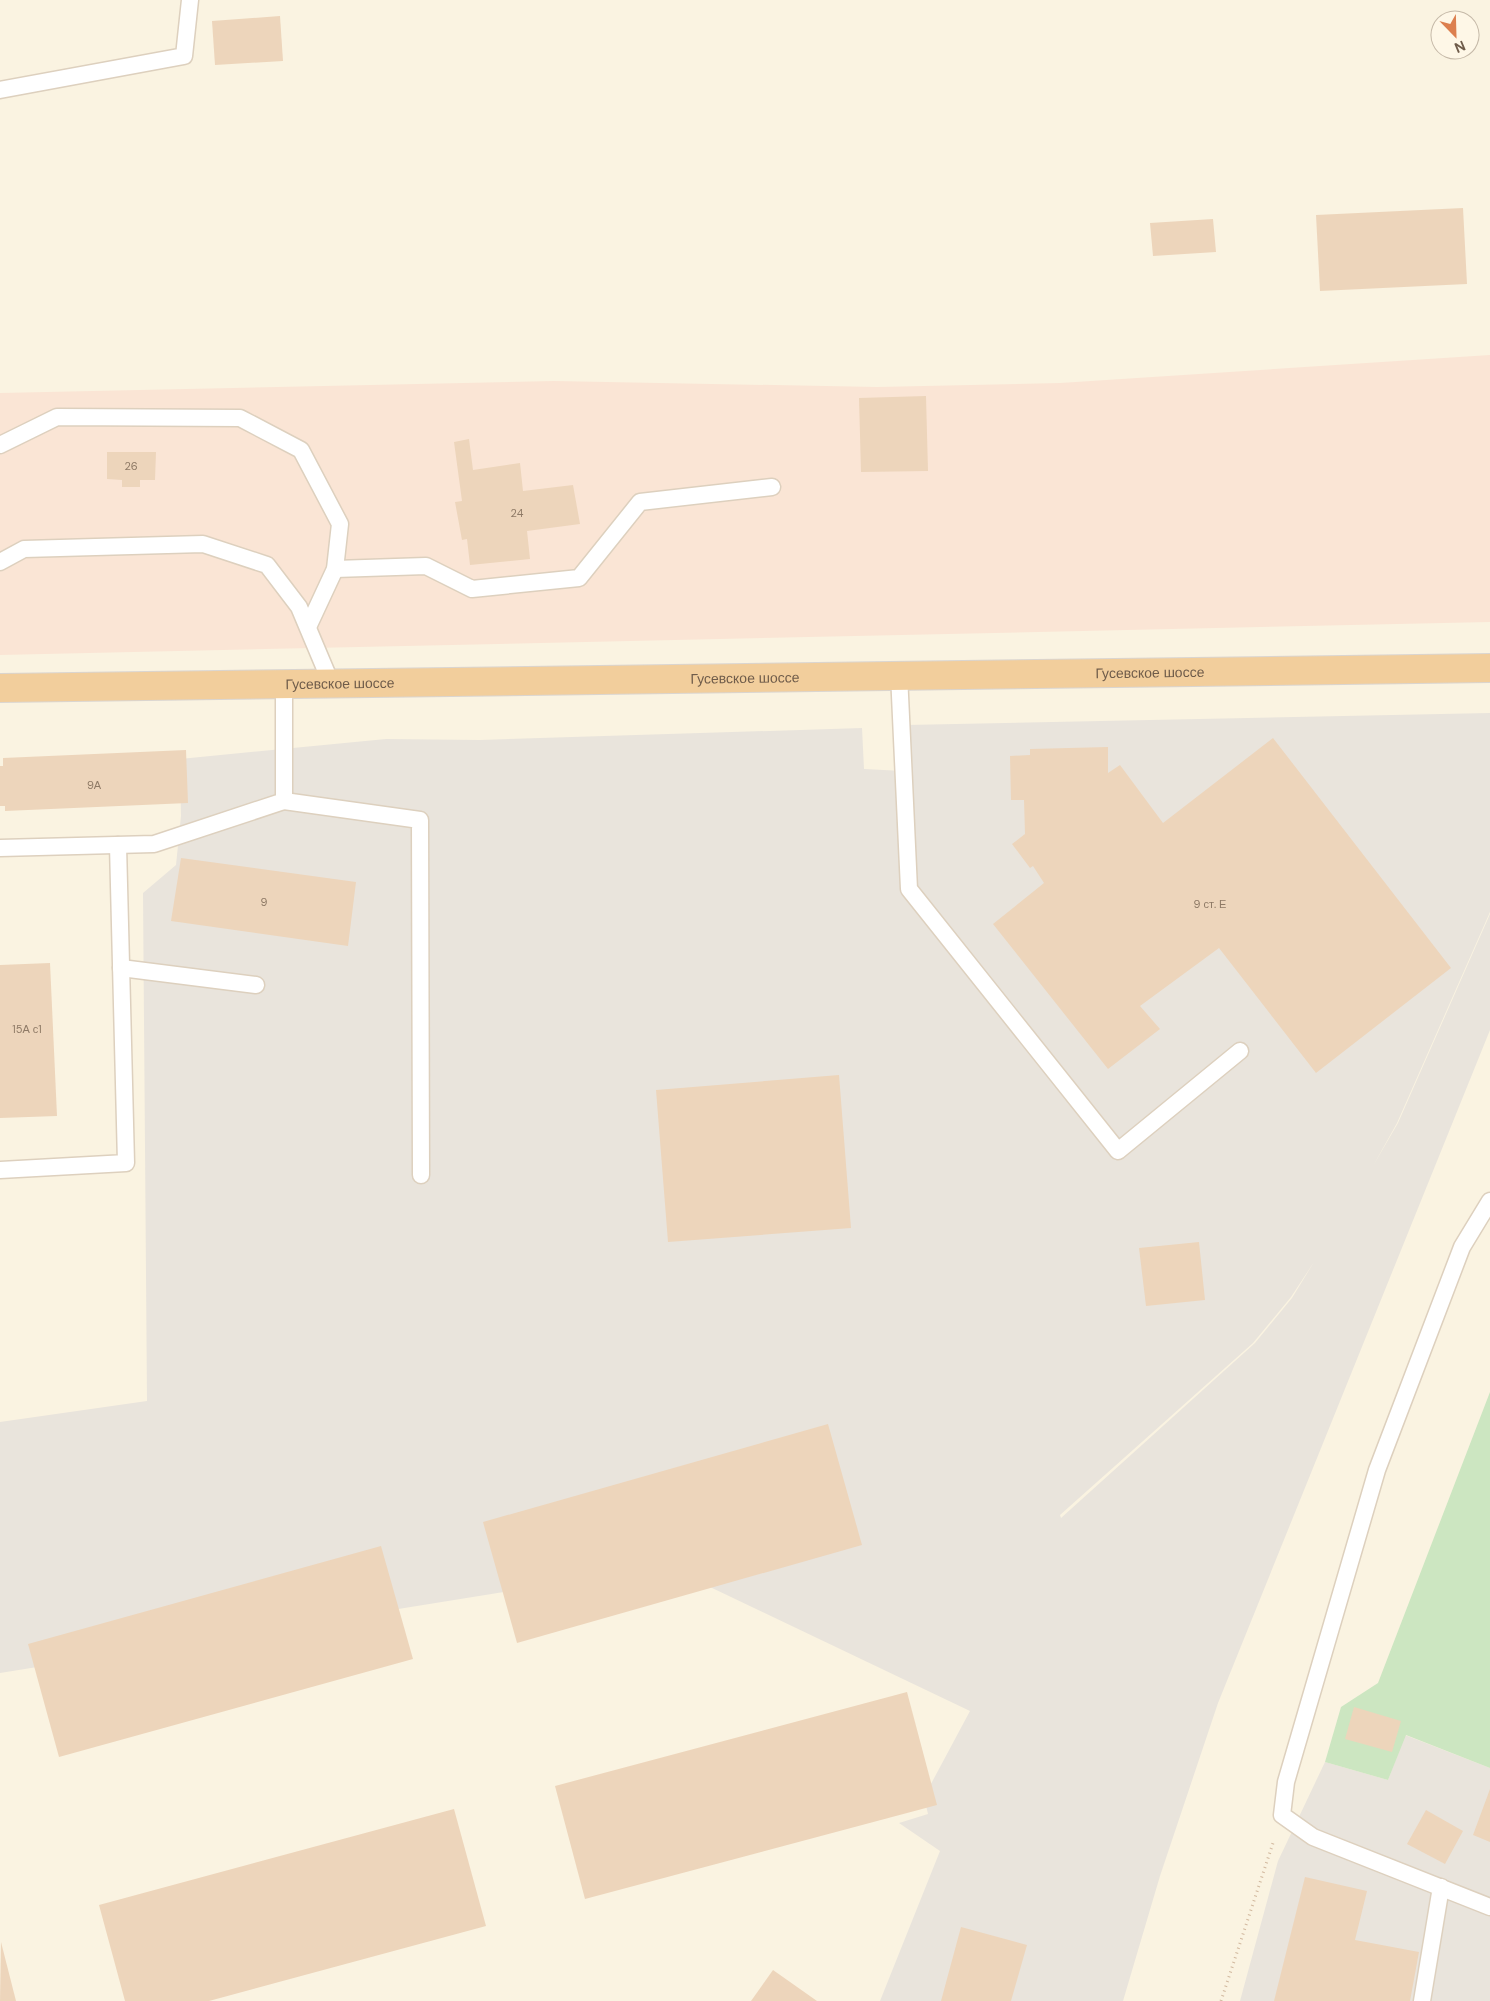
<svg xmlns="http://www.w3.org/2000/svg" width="1490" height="2001" font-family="'DM Sans',sans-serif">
	<rect width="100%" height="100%" fill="#faf3e1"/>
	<path fill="#fae5d5" d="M1490,355V622L0,655V393L554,381L877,387L1060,383Z"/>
	<g fill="#e9e4dc" fill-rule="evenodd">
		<path d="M1490,713V912L1397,1123L1373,1166L1398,1123L1490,914V1030L1218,1703L1160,1876L1123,2001H880L940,1851L899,1823L928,1814L924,1797L970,1711L666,1566L0,1673V1422L147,1401L143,893L176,865L181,816L180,759L386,739L480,740L862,728L864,769L903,771L906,725ZM1314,1262L1292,1298L1255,1343L1061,1518L1060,1515L1253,1343L1291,1297Z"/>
		<path d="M1405,1735L1490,1768V2001H1240L1278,1861L1325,1762L1388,1780Z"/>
	</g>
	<path fill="#cce6c1" d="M1490,1392V1768L1406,1735L1388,1780L1325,1762L1341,1707L1378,1683Z"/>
	<g fill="#edd5bb">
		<path d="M280,16L283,61L215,65L212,21Z"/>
		<path d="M1463,208L1467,284L1320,291L1316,215Z"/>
		<path d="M1213,219L1216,252L1153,256L1150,223Z"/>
		<path d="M926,396L928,471L861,472L859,398Z"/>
		<path d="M469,439L473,470L520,463L523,491L573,485L580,524L527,531L530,559L470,565L467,539L462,540L455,502L462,501L454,442Z"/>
		<path d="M107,452H156L155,480H140V487H122V480L107,479Z"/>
		<path d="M1273,738L1451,968L1316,1073L1219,948L1140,1006L1160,1029L1108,1069L993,924L1044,883L1033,866L1030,868L1012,844L1025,834L1024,800H1011L1010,756L1030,755V749L1108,747V773L1120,765L1163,823Z"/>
		<path d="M186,750L188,803L5,811V806H0V766H3V758Z"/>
		<path d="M181,858L356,882L348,946L171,921Z"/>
		<path d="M50,963L57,1116L0,1118V965Z"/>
		<path d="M839,1075L851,1228L668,1242L656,1090Z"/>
		<path d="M1199,1242L1205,1300L1146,1306L1139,1248Z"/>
		<path d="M828,1424L862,1545L517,1643L483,1522Z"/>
		<path d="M381,1546L413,1659L59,1757L28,1644Z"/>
		<path d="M907,1692L937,1805L585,1899L555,1786Z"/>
		<path d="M1354,1707L1401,1721L1392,1752L1345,1739Z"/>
		<path d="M1490,1789V1842L1473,1835Z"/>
		<path d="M454,1809L486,1926L209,2001H125L99,1905Z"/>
		<path d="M1426,1810L1463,1831L1445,1864L1407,1844Z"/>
		<path d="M1305,1877L1367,1891L1355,1940L1419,1952L1410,2001H1274Z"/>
		<path d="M961,1927L1027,1945L1011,2001H941Z"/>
		<path d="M1,1942L16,2001H0Z"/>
		<path d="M773,1970L817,2001H751Z"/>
	</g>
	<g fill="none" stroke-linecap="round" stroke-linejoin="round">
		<g stroke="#ddd0be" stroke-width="19">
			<g id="service">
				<path d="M0,90L184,56L190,0"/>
				<path d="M0,445L57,417L240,418L301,450L340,524L335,569L308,627"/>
				<path d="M0,562L24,549L203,544L267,565L299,607L331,683"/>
				<path d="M335,569L426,566L472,589L579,578L640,502L772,487"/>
				<path d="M899,674L909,889L1118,1151L1240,1051"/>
				<path d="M284,801L420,820L421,1175"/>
				<path d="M0,848L154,844L284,801V684"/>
				<path d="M121,968L256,985"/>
				<path d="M0,1170L126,1163L118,845"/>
				<path d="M1490,1201L1462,1247L1377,1470L1286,1782L1282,1815L1313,1837L1490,1907"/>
				<path d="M1422,2001L1441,1887"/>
			</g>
		</g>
		<g stroke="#dad5d0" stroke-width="30">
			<g id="trunk">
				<path id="s1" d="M0,688L1490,668"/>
			</g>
		</g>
		<path stroke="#d2b99f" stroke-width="3" stroke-dasharray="1 4" stroke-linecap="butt" d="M1221,2001L1274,1840"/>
		<use href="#service" stroke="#fff" stroke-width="16"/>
		<use href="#trunk" stroke="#f2ce9c" stroke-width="28"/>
	</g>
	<g text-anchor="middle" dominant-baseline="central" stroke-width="5" stroke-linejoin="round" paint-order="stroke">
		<g font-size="11" fill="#8e7a66">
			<text x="131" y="466">26</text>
			<text x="517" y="513">24</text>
			<text x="94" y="785">9А</text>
			<text x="264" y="902">9</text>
			<text x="1210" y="904">9 ст. Е</text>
			<text x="27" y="1029">15А с1</text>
		</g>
		<g font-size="14" fill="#6f5c4a" stroke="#fef7e7">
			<text stroke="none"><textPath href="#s1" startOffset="1150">Гусевское шоссе</textPath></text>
			<text stroke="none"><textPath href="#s1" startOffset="745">Гусевское шоссе</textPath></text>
			<text stroke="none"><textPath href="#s1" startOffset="340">Гусевское шоссе</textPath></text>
		</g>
	</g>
	<g transform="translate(1455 35) rotate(157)"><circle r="24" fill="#fef7e7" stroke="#c5b9a8"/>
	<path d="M0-4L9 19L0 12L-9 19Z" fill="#dc7f4e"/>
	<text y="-8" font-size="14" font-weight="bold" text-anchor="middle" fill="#6f5c4a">N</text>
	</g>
</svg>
